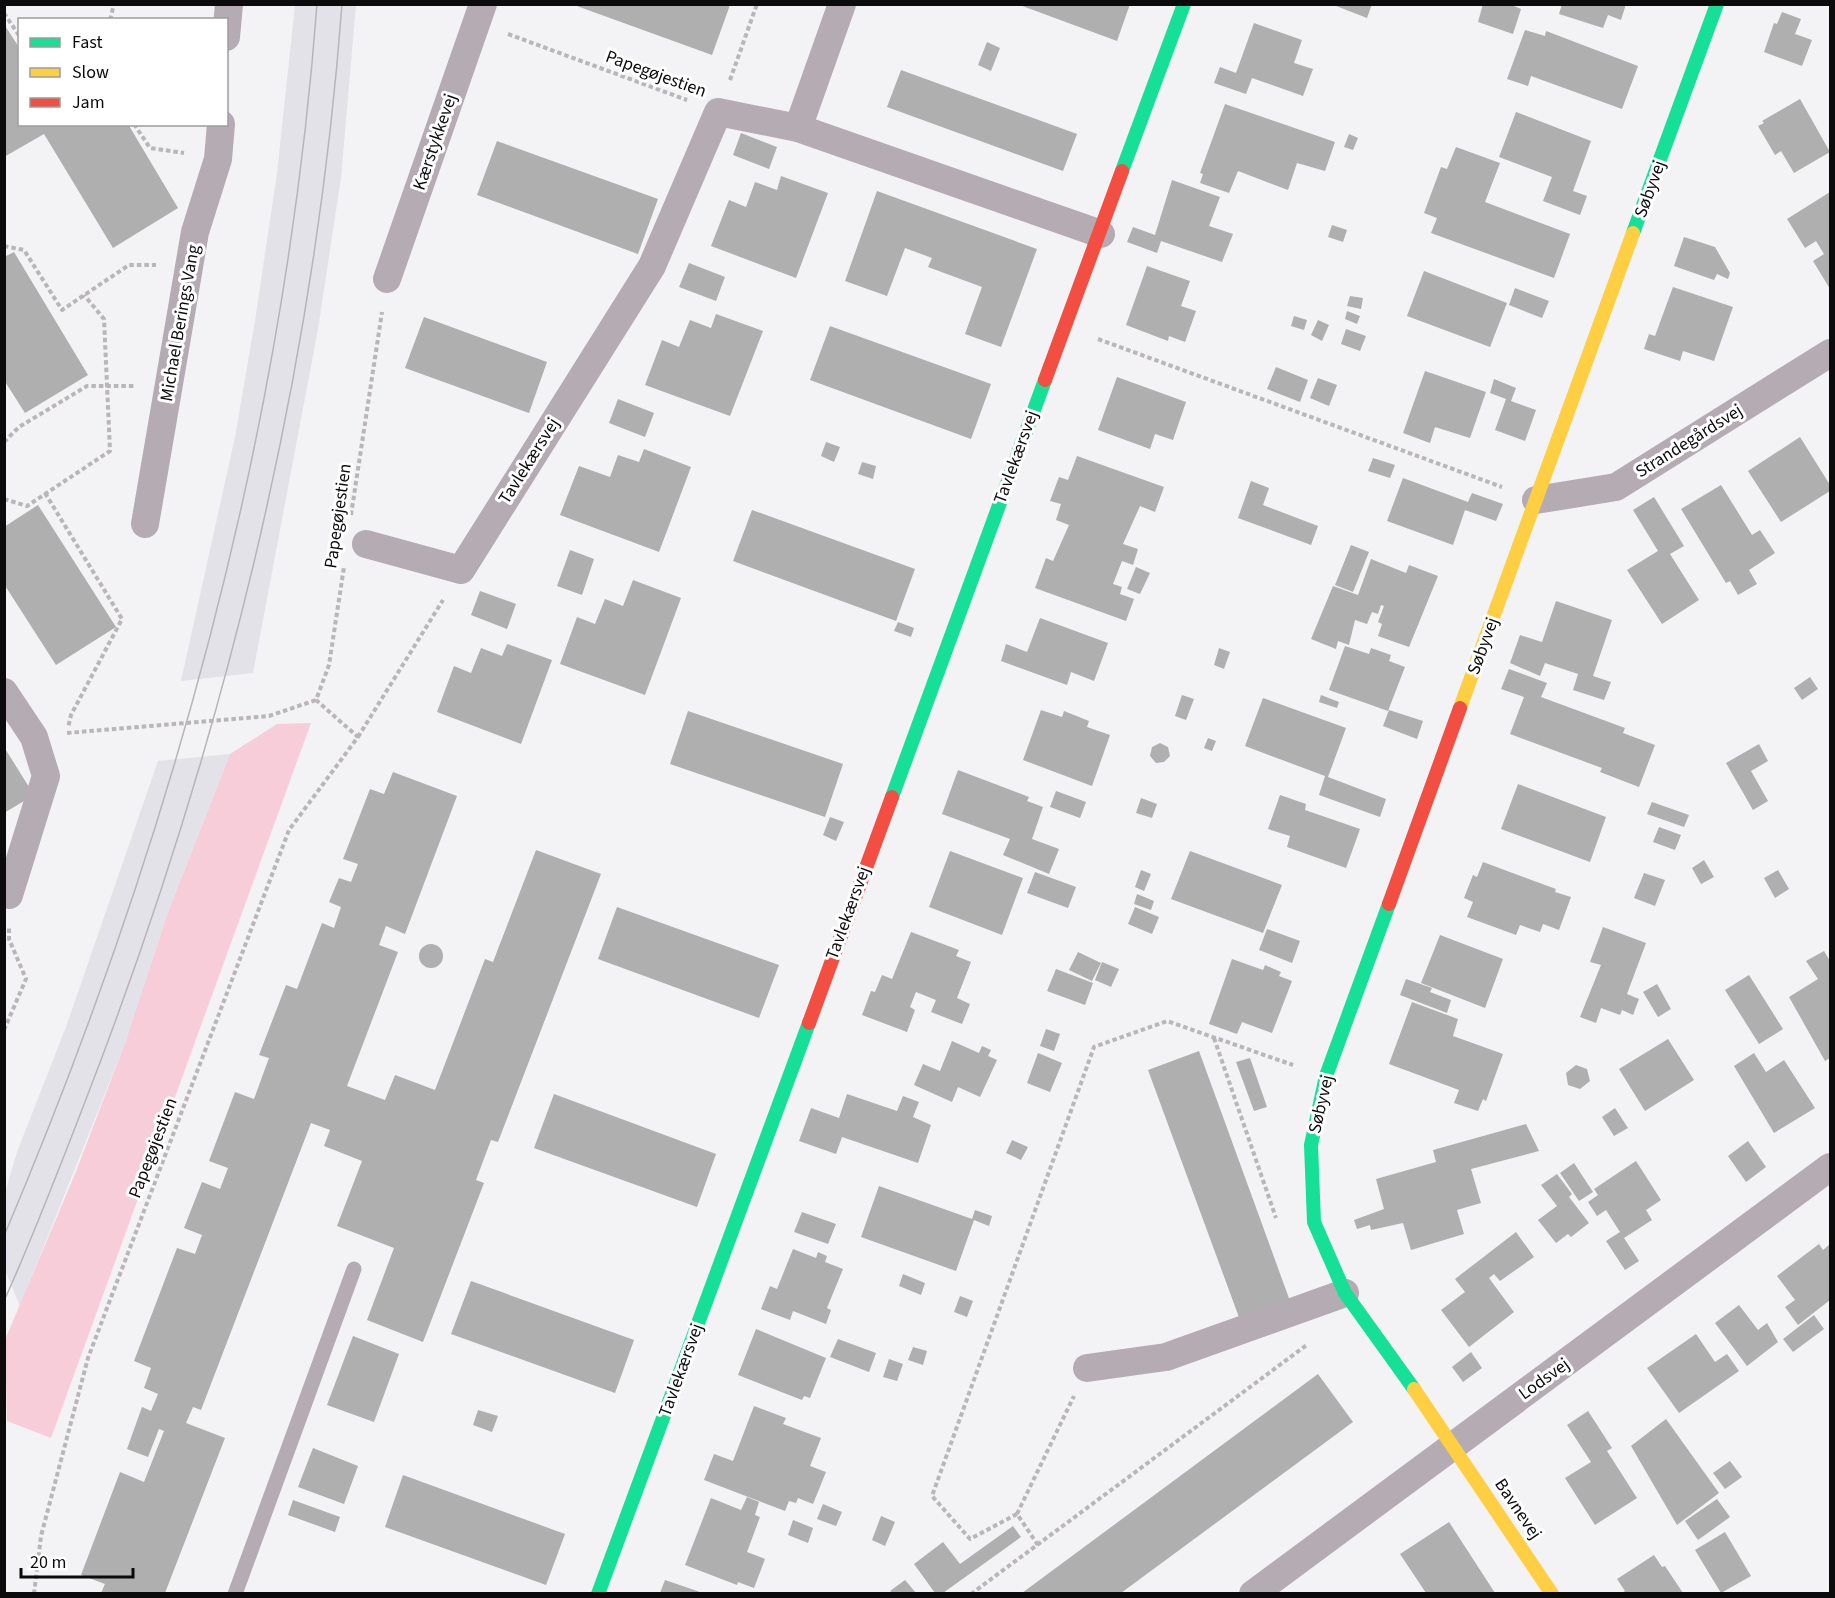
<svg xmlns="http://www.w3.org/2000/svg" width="1835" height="1598" font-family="'Source Sans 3',sans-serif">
	<rect width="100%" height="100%" fill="#f3f2f4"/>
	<g fill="#e4e2e9">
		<path d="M295,5H356L341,178L318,329L253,673L181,681L235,437L255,321L277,173Z"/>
		<path d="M230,754L167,915L124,1046L20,1306L5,1270L4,1196L17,1152L66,1027L158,761Z"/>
	</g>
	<path fill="#f7cdd9" d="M311,723L51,1438L7,1421L5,1340L75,1174L124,1046L167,915L230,754L277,724Z"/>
	<g fill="#afafb0">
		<path d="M1017,4H1130L1117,41Z"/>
		<path d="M1331,4H1372L1367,18Z"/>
		<path d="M1483,4H1509L1521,9L1513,34L1478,22Z"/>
		<path d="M1562,4H1626L1621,20L1608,15L1603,28L1559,14Z"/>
		<path d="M574,5H730L712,55Z"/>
		<path d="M1782,12L1801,19L1795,34L1812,40L1802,66L1764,52L1774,23L1777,24Z"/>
		<path d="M1254,23L1302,40L1294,63L1313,69L1303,96L1252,78L1246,94L1214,83L1220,67L1236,73Z"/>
		<path d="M4,24L20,49V124H128L178,208L113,248L44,134L4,157Z"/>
		<path d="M1525,30L1545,36L1546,31L1638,66L1622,109L1531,76L1528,86L1507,79Z"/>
		<path d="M987,42L1000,48L991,71L978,65Z"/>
		<path d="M901,70L1077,134L1063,171L887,107Z"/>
		<path d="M1800,99L1830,152L1794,173L1781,151L1775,155L1758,126L1764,123L1762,121Z"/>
		<path d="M1225,104L1335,142L1325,171L1297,163L1288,190L1238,171L1229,193L1200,183L1203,174L1200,173Z"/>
		<path d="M1516,112L1591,141L1573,191L1587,196L1580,215L1543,201L1552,177L1499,157Z"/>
		<path d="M741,133L777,147L769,169L733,155Z"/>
		<path d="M1349,134L1358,138L1353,150L1344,147Z"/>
		<path d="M497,141L658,199L638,254L477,195Z"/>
		<path d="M1456,147L1500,163L1485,202L1570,234L1554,278L1431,233L1437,218L1424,213L1441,167L1447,169Z"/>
		<path d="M781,176L828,193L796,278L711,246L729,200L746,207L755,182L777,190Z"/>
		<path d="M1172,180L1220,197L1209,226L1233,234L1222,262L1161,241L1157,253L1127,242L1133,227L1155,235Z"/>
		<path d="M877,191L1037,249L1001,347L965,334L982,287L928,267L932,258L905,248L887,296L845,281Z"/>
		<path d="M1830,192V289L1813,261L1824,254L1816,241L1805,248L1787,219Z"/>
		<path d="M1332,225L1347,230L1343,242L1328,237Z"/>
		<path d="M1684,237L1715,247L1730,273L1728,279L1717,274L1714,280L1674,266Z"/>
		<path d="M14,252L88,375L25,413L4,380V257Z"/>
		<path d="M689,263L725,277L716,301L679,287Z"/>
		<path d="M1147,266L1190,281L1181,306L1196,311L1185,342L1169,336L1168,341L1126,325Z"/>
		<path d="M1424,271L1507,303L1490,347L1407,316Z"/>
		<path d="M1673,287L1733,307L1714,361L1683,351L1680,361L1644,349L1649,334L1655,336Z"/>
		<path d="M1515,288L1549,301L1542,318L1509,305Z"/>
		<path d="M1350,296L1363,298L1361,309L1347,306Z"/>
		<path d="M1347,311L1360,316L1357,324L1345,319Z"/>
		<path d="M716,314L763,331L730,416L645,385L662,340L679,347L690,320L711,328Z"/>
		<path d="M1294,316L1307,320L1304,330L1291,326Z"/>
		<path d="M424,317L547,362L529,413L405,368Z"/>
		<path d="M1318,320L1329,325L1322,341L1311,335Z"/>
		<path d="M830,326L991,384L971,439L810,380Z"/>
		<path d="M1346,329L1366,336L1360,351L1341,344Z"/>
		<path d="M1276,367L1308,380L1300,402L1267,389Z"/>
		<path d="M1425,371L1486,392L1470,438L1435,427L1430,443L1403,433Z"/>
		<path d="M1117,377L1186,402L1173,440L1155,434L1150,449L1098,430Z"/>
		<path d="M1318,378L1337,385L1329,406L1310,398Z"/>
		<path d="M1494,379L1516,388L1511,401L1536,410L1525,441L1495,430L1506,399L1490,393Z"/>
		<path d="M618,399L654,413L645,437L609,423Z"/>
		<path d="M1800,437L1830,485V491L1781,522L1748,471Z"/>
		<path d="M826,442L840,447L834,462L821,456Z"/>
		<path d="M644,449L691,467L659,552L560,515L579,466L610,477L618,455L639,462Z"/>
		<path d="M1077,456L1164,487L1155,512L1140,506L1123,544L1138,549L1133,565L1122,561L1113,584L1122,587L1120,594L1134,599L1126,621L1035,588L1046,558L1053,561L1069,525L1056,520L1061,504L1050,501L1059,477L1068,480Z"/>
		<path d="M1373,458L1395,465L1390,478L1368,471Z"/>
		<path d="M862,462L876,466L873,479L858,474Z"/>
		<path d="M1403,478L1468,502L1472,493L1503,504L1496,521L1465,510L1453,545L1387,521Z"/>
		<path d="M1251,481L1269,488L1263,505L1318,526L1311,545L1238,518Z"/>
		<path d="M1721,485L1752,535L1760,530L1775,553L1749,570L1757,584L1738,595L1730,581L1726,583L1681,509Z"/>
		<path d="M1654,497L1684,546L1670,554L1699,600L1662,624L1627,570L1658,551L1633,510Z"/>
		<path d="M38,505L116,627L56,665L4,584V527Z"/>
		<path d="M752,510L915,569L896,621L733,561Z"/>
		<path d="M1351,545L1369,552L1353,592L1335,585Z"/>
		<path d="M570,550L594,559L582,595L557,586Z"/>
		<path d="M1371,559L1406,573L1409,565L1438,576L1409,647L1378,636L1382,624L1378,622L1384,606L1381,605L1378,614L1372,612L1367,624L1355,620L1349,645L1338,641L1336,649L1311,639L1333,586L1358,595Z"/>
		<path d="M1136,567L1150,573L1140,594L1127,589Z"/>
		<path d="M633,580L681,598L645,695L560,664L577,617L595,624L605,599L623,606Z"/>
		<path d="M480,591L516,604L507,629L471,615Z"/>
		<path d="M1556,601L1612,620L1593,676L1611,682L1604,700L1573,690L1578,674L1545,663L1540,676L1510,663L1520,635L1542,642Z"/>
		<path d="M1040,618L1108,643L1094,681L1071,672L1067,685L1001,661L1006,644L1027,652Z"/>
		<path d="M898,622L914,628L911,637L894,631Z"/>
		<path d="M507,644L552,660L521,744L437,712L454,666L471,673L481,648L502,656Z"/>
		<path d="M1345,646L1369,654L1371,648L1391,655L1389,661L1405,667L1388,711L1329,690Z"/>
		<path d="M1219,648L1230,652L1224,669L1214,665Z"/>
		<path d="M1509,669L1547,683L1541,697L1625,728L1623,733L1655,745L1639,787L1600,772L1602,768L1510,734L1524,697L1501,689Z"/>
		<path d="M1810,677L1818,689L1802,700L1794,688Z"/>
		<path d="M1182,695L1194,699L1186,720L1175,716Z"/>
		<path d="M1321,695L1339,702L1337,708L1319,702Z"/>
		<path d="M1263,698L1346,728L1328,777L1386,799L1380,817L1319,795L1325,776L1245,746Z"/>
		<path d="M1041,710L1062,717L1064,711L1089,721L1087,727L1110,735L1092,786L1023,760Z"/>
		<path d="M1389,710L1423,721L1417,739L1383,726Z"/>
		<path d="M688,711L843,764L825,817L670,764Z"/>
		<path d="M1208,738L1216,741L1212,751L1204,748Z"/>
		<path d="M1160,743L1168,747L1170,756L1164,762L1156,763L1150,756L1152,747Z"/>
		<path d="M1759,744L1768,761L1751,771L1768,801L1753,810L1726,763Z"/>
		<path d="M4,747L34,795L4,813Z"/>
		<path d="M958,770L1029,797L1027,801L1043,807L1032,839L1059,849L1049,874L1003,855L1010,839L942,814Z"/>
		<path d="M393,772L457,796L405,934L386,926L379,945L398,952L347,1086L385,1100L395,1075L435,1090L485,959L493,962L536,850L601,874L498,1142L491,1140L476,1180L484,1183L423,1342L367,1320L394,1248L337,1226L362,1161L324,1146L330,1130L311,1123L201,1410L193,1407L186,1423L225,1438L165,1593H101L105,1584L81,1575L120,1472L144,1482L164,1431L159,1429L148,1457L127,1449L142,1407L151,1411L158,1394L144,1388L151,1368L134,1361L177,1248L195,1254L202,1235L184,1228L202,1182L220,1189L228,1168L209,1161L235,1092L254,1099L269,1058L259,1055L286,985L297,989L322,923L334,928L341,907L329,902L339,878L351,882L358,864L343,859L370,789L384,794Z"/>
		<path d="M1518,784L1606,817L1590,862L1501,829Z"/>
		<path d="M1056,791L1086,802L1080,818L1050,807Z"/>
		<path d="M1280,795L1306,804L1305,810L1360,829L1346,868L1287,847L1290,836L1268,829Z"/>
		<path d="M1141,798L1157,804L1152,818L1136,813Z"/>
		<path d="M1652,802L1689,815L1684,827L1647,814Z"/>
		<path d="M830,817L844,822L836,841L823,835Z"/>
		<path d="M1659,827L1681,835L1675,850L1653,842Z"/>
		<path d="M950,851L1023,878L1002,935L929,907Z"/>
		<path d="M1190,851L1282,885L1263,933L1171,899Z"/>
		<path d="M1704,860L1714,877L1701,884L1692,868Z"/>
		<path d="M1483,862L1556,889L1555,892L1571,897L1559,930L1543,924L1540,932L1520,925L1516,935L1467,917L1473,902L1464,898L1473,875L1477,877Z"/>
		<path d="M1141,870L1151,874L1144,891L1135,887Z"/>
		<path d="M1778,870L1789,889L1775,898L1764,878Z"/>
		<path d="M1035,872L1076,887L1068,908L1027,893Z"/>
		<path d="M1644,873L1665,880L1655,906L1634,898Z"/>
		<path d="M1137,894L1154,901L1151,910L1134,904Z"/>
		<path d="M617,907L779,965L759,1018L598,959Z"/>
		<path d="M1135,907L1159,917L1152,934L1128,924Z"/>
		<path d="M1603,927L1646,943L1627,994L1639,999L1633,1015L1622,1010L1620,1015L1601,1008L1596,1023L1580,1017L1601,965L1590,962Z"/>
		<path d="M1267,929L1300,941L1292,963L1259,950Z"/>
		<path d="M911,932L959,950L956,956L971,962L957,998L970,1004L962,1024L931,1012L936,1000L916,992L910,1007L915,1010L907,1032L862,1015L871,991L875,992L882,975L892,979Z"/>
		<path d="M1440,935L1503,959L1485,1008L1421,983Z"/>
		<circle cx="431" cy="956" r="12"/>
		<path d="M1824,951L1830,961V1058L1825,1061L1789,997L1818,979L1806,961Z"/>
		<path d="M1078,952L1101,963L1092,981L1069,970Z"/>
		<path d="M1232,959L1263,970L1265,965L1281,972L1279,976L1292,981L1272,1033L1242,1022L1237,1034L1209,1024Z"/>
		<path d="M1102,962L1119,969L1111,987L1095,980Z"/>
		<path d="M1056,969L1093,983L1085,1005L1047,991Z"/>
		<path d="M1749,975L1783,1029L1759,1044L1725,990Z"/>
		<path d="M1406,979L1432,988L1430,992L1451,1000L1447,1013L1400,995Z"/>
		<path d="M1657,984L1671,1009L1658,1017L1643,992Z"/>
		<path d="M1412,1002L1458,1019L1453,1036L1503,1054L1486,1101L1483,1099L1478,1111L1454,1103L1459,1090L1389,1064Z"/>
		<path d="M1046,1029L1060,1034L1054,1051L1040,1046Z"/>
		<path d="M1668,1039L1694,1080L1645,1111L1619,1069Z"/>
		<path d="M952,1041L979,1053L982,1046L991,1050L988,1056L997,1060L980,1097L958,1087L952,1102L914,1085L923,1064L940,1071Z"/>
		<path d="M1199,1051L1290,1301L1240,1320L1148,1070Z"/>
		<path d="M1038,1053L1062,1063L1050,1092L1027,1083Z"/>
		<path d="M1754,1053L1766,1072L1784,1060L1815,1108L1774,1133L1734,1066Z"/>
		<path d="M1250,1058L1267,1107L1254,1111L1236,1062Z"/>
		<path d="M1576,1065L1587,1069L1590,1081L1580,1089L1568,1085L1566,1073Z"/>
		<path d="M554,1094L716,1154L697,1207L534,1148Z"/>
		<path d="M847,1094L897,1111L903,1096L919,1102L913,1117L931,1125L918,1163L842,1137L836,1154L799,1141L811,1108L839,1118Z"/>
		<path d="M1615,1108L1628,1128L1614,1136L1602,1117Z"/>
		<path d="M1526,1124L1539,1151L1471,1169L1481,1203L1457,1210L1464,1234L1411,1250L1403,1223L1371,1230L1370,1225L1357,1229L1354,1220L1384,1209L1376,1179L1436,1162L1433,1150Z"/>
		<path d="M1012,1140L1028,1147L1021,1160L1006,1153Z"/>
		<path d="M1748,1141L1766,1167L1746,1182L1728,1156Z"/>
		<path d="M1636,1161L1661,1200L1646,1210L1652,1220L1624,1238L1639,1261L1625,1270L1606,1241L1620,1232L1606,1210L1597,1216L1588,1202L1598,1195L1594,1189Z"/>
		<path d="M1574,1163L1593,1192L1579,1201L1560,1173Z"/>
		<path d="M1557,1174L1572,1194L1569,1197L1589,1223L1571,1237L1568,1234L1556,1243L1538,1220L1557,1206L1541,1185Z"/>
		<path d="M879,1186L972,1219L975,1210L992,1216L989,1226L974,1220L956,1271L861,1237Z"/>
		<path d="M802,1212L836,1224L828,1244L794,1232Z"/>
		<path d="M1516,1232L1534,1257L1500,1281L1494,1274L1489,1278L1514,1312L1469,1347L1441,1310L1465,1292L1455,1279Z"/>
		<path d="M1819,1244L1823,1250L1830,1244V1300L1798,1325L1785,1307L1795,1300L1777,1276Z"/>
		<path d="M793,1249L816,1258L818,1252L827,1256L825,1262L843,1269L827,1308L831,1310L826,1324L793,1311L790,1320L761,1309L770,1286L777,1289Z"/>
		<path d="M903,1274L925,1283L921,1295L899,1286Z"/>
		<path d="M471,1281L634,1340L615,1393L451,1334Z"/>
		<path d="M960,1296L973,1301L967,1317L954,1312Z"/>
		<path d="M1739,1305L1758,1330L1767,1323L1778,1342L1747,1366L1715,1323Z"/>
		<path d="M1814,1315L1824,1329L1793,1352L1783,1339Z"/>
		<path d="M756,1329L826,1358L810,1398L804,1396L802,1400L738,1375Z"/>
		<path d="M1696,1334L1715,1362L1727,1354L1739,1371L1679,1413L1647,1368Z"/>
		<path d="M353,1336L399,1354L374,1422L327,1405Z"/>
		<path d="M838,1339L876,1353L869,1372L830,1357Z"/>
		<path d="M913,1347L927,1351L923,1365L908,1360Z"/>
		<path d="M1471,1352L1482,1368L1463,1382L1452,1367Z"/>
		<path d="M889,1359L903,1364L897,1381L883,1377Z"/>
		<path d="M1318,1374L1353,1422L1121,1593H1022Z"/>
		<path d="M754,1406L786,1418L783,1424L821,1438L810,1466L826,1472L813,1504L798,1498L796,1503L789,1501L785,1511L704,1480L714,1454L733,1461Z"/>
		<path d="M478,1410L498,1416L492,1432L473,1425Z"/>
		<path d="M1588,1411L1612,1448L1607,1451L1637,1498L1595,1525L1565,1478L1591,1462L1567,1425Z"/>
		<path d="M1666,1419L1719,1493L1677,1525L1631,1446Z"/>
		<path d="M313,1448L358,1466L344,1504L298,1487Z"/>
		<path d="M1730,1461L1742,1477L1725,1489L1713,1473Z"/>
		<path d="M403,1475L565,1534L546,1585L385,1527Z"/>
		<path d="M747,1497L759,1502L755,1515L760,1517L747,1552L765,1559L754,1588L738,1582L737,1585L685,1565L711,1498L741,1510Z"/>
		<path d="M1717,1499L1730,1517L1698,1540L1685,1521Z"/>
		<path d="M293,1500L340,1517L335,1532L288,1515Z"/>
		<path d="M823,1504L842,1512L836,1526L817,1519Z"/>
		<path d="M881,1516L895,1522L885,1546L872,1540Z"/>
		<path d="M793,1520L813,1528L808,1543L788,1535Z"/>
		<path d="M1449,1522L1495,1593H1426L1400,1554Z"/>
		<path d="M1013,1526L1021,1537L943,1593H935L914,1564L943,1542L960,1564Z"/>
		<path d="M1725,1532L1751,1576L1721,1593L1695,1550Z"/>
		<path d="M1654,1555L1662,1567L1665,1566L1683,1593H1622L1625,1591L1617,1579Z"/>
		<path d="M665,1580L703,1593H660Z"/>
		<path d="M905,1580L916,1593H893L890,1591Z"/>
	</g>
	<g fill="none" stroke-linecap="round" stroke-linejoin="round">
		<g stroke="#b9b5b8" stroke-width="4" stroke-dasharray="4.5 3" stroke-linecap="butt">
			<path d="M4,13L20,37"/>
			<path d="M110,20L114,4"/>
			<path d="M508,34L687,100"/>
			<path d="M730,80L757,4"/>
			<path d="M134,124L150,148L184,153"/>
			<path d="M4,246L24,250L62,310L129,265H156"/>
			<path d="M1098,339L1502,487"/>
			<path d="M4,442L19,427L87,386H135"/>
			<path d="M45,493L122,619L71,715L68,728"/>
			<path d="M4,499L27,506L110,451L104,319L84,295"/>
			<path d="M351,515L382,312"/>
			<path d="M67,733L269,716L316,700"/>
			<path d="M358,737L443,600"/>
			<path d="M4,1030L26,979L9,939V928"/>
			<path d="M1214,1038L1276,1218"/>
			<path d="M1017,1514L1074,1396"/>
			<path d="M1038,1545L1017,1514L970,1539L932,1496L1094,1047L1167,1021L1293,1065"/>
			<path d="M34,1594L41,1536L88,1358L289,830L358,737L316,700L329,665L344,567"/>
			<path d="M971,1594L1308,1344"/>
		</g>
		<path stroke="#b4abb3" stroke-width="15" d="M235,1594L354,1269"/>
		<g stroke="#b4abb3" stroke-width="28">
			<path d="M842,4L798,128L1101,234"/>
			<path d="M226,37L229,4"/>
			<path d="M387,279L483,4"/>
			<path d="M1536,500L1616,487L1830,353"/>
			<path d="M145,524L195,232L218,159L221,124"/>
			<path d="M366,544L461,570L652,266L718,112L798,128"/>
			<path d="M4,692L34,737L46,776L9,895"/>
			<path d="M1087,1368L1166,1357L1345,1293"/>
			<path d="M1253,1594L1830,1167"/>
		</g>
		<g stroke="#16e098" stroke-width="14">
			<path d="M1122,171L1184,4"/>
			<path d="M1633,233L1717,4"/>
			<path d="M892,797L1045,380"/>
			<path d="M1389,904L1326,1076L1311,1145L1314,1222L1345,1293L1414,1389"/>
			<path d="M598,1594L809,1023"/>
		</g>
		<g stroke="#ffcf43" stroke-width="14">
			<path d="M1460,708L1633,233"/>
			<path d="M1414,1389L1552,1594"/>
		</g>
		<g stroke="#f24e42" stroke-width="14">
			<path d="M1045,380L1122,171"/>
			<path d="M1389,904L1460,708"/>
			<path d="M809,1023L892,797"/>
		</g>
		<g stroke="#b8b3b8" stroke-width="1.5">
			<path d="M4,1236C170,845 285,429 317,4"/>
			<path d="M4,1301C33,1237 58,1172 83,1107C220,755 314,381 342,4"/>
		</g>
	</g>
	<g text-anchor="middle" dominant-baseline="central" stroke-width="6" stroke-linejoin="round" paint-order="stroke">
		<g font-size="18" fill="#0b0b0c" stroke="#fff">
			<text transform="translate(656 74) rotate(20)">Papegøjestien</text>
			<text transform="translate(435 142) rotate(-71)">Kærstykkevej</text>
			<text transform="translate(1650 189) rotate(-70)">Søbyvej</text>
			<text transform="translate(180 323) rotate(-80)">Michael Berings Vang</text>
			<text transform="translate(1689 441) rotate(-32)">Strandegårdsvej</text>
			<text transform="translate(1016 457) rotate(-70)">Tavlekærsvej</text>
			<text transform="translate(529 461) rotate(-58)">Tavlekærsvej</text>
			<text transform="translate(338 516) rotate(-82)">Papegøjestien</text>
			<text transform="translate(1483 646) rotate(-70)">Søbyvej</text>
			<text transform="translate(848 913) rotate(-70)">Tavlekærsvej</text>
			<text transform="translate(1321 1104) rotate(-77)">Søbyvej</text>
			<text transform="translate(153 1148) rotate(-69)">Papegøjestien</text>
			<text transform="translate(681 1370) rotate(-70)">Tavlekærsvej</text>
			<text transform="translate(1544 1379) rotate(-36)">Lodsvej</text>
			<text transform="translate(1518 1509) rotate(56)">Bavnevej</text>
		</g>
	</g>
	<rect width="1835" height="1598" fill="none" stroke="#0b0b0c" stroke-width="12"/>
	<rect x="18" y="18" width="210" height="108" fill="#ffffff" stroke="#9d9d9e" stroke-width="1.5"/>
	<rect x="30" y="38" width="30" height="9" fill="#16e098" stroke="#9d9d9e" stroke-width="1.5"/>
	<text x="72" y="48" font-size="18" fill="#0b0b0c">Fast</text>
	<rect x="30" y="68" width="30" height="9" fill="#ffcf43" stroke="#9d9d9e" stroke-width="1.5"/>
	<text x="72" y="78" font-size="18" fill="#0b0b0c">Slow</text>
	<rect x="30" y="98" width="30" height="9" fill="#f24e42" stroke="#9d9d9e" stroke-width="1.5"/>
	<text x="72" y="108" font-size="18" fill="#0b0b0c">Jam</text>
	<path d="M21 1568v9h112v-9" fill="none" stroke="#0b0b0c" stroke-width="3"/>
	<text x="30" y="1568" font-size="18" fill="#0b0b0c" stroke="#ffffff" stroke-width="4.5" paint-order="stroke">20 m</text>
</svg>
